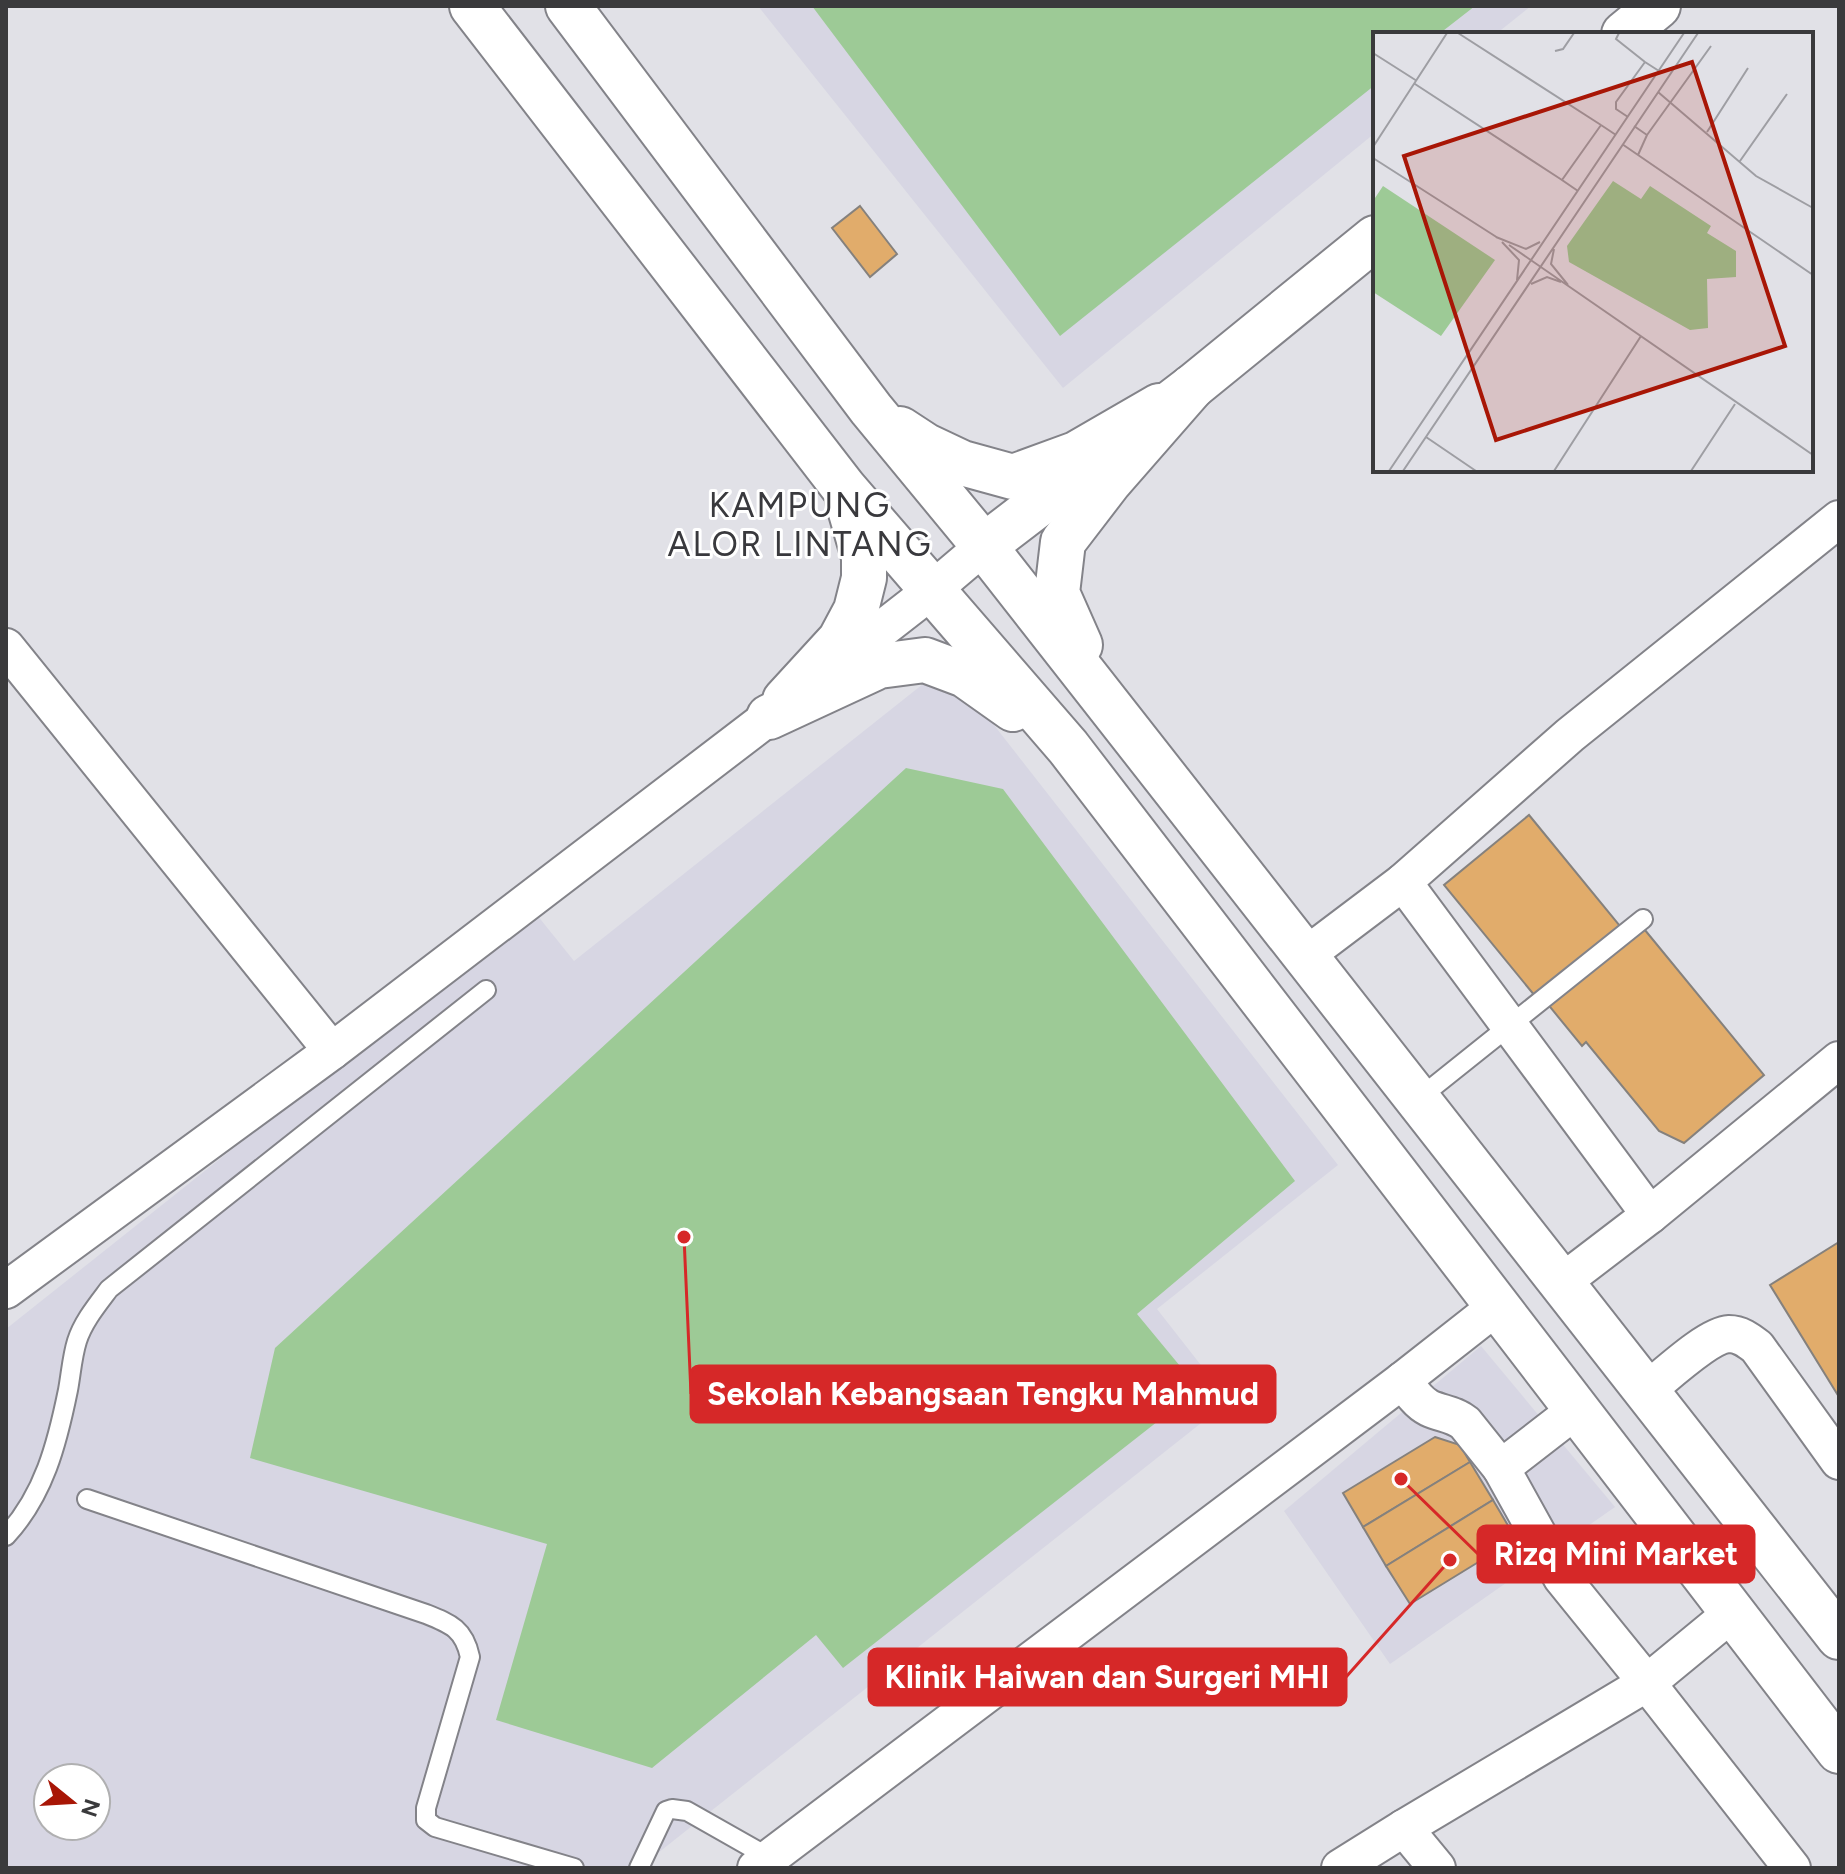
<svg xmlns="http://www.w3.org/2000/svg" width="1845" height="1874" font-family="Figtree,sans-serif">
	<rect width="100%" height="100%" fill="#e1e1e7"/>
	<g fill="#d7d6e3" fill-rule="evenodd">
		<path d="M758,6H1531L1496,34H1375V133L1063,388Z"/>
		<path d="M947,665L1338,1165L1157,1309L1229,1401L639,1868H6V1329L533,910L574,961ZM48,1778H96V1826H48Z"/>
		<path d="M1481,1346L1615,1507L1390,1664L1284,1511Z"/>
	</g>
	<g fill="#9dca96">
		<path d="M812,6H1475L1439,34H1375V85L1060,336Z"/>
		<path d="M906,768L1003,789L1295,1181L1137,1314L1199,1389L843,1668L816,1635L652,1768L496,1720L547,1544L250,1458L275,1348Z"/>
	</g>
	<g fill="#e1ac6b" stroke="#85817d" stroke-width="2">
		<path d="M860,206L897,254L870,277L832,228Z"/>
		<path d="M1529,815L1620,926L1535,996L1444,885Z"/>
		<path d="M1640,924L1764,1075L1684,1143L1659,1131L1586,1042L1582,1046L1546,1002Z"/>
		<path d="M1839,1242V1397L1770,1285Z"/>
		<path d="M1435,1437L1460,1445L1470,1462L1363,1527L1343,1493Z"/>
		<path d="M1470,1462L1493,1500L1386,1566L1363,1527Z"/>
		<path d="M1493,1500L1516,1539L1410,1604L1386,1566Z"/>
	</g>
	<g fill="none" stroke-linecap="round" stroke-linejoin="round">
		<g stroke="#838389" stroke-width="22">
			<g id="lane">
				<path d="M1418,1099L1643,919"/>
				<path d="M87,1499L426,1614C451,1624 464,1629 470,1657L426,1808V1820L435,1827L574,1868"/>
				<path d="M6,1536C44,1495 57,1444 68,1390C71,1374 72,1357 77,1341C83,1322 97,1305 109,1289L486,990"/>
				<path d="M639,1868L666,1811L672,1809L687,1811L770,1858"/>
			</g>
		</g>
		<g stroke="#838389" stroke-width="40">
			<g id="street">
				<path d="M6,647L332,1051"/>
				<path d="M1403,882L1570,735L1839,519"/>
				<path d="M1305,956L1403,882L1650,1215L1561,1283"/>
				<path d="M1650,1215L1839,1060"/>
				<path d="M6,1290L332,1051L769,717L931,591L984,546"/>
				<path d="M1403,1380C1410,1390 1417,1402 1429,1408C1442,1414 1454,1414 1465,1423L1501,1468L1576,1410"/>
				<path d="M1646,1391C1664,1377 1708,1335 1729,1334C1740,1334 1748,1340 1757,1347L1839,1461"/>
				<path d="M1501,1468L1562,1578L1647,1683L1792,1868"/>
				<path d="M1404,1828L1437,1868"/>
				<path d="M756,1868L1403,1380L1496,1307"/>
				<path d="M1340,1868L1404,1828L1647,1683L1732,1613"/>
			</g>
		</g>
		<g stroke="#838389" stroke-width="48">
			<g id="secondary">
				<path d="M1624,34L1658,6"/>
				<path d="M984,546L1192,387L1375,238"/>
			</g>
		</g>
		<g stroke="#838389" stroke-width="48">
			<g id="primary">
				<path d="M472,6L844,488L1068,747L1839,1751"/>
				<path d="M568,6L871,409L984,546L1839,1637"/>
				<path d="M900,429L926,446L962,463L1013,477L1076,454L1159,406"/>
				<path d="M1080,645L1057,593L1063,542L1109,482L1192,387"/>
				<path d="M785,700L840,640L856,610L864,578V557L848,502"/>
				<path d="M769,717L879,666L925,660L965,675L1013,709"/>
			</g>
		</g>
		<use href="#lane" stroke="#fff" stroke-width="18"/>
		<use href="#street" stroke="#fff" stroke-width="36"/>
		<use href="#secondary" stroke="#fff" stroke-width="44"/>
		<use href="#primary" stroke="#fff" stroke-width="44"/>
	</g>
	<g text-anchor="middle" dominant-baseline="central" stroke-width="6" stroke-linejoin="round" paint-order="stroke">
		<g font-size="34" letter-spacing="2" fill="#39393d" stroke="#fff">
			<text x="800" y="505">KAMPUNG<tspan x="800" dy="39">ALOR LINTANG</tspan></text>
		</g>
	</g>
	<g transform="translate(1373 32)">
		<rect width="440" height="440" fill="#e1e1e7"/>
		<path d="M240,149L268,167L277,154L338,194L334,201L363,219V245L334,247L335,296L317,298L196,230L194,214ZM10,154L122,228L68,304L0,260V169Z" fill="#9dca96"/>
		<path fill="none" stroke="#9e9ea3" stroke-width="2" d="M85,1L228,93M246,1L243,7L272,30M182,19L190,17L201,1M0,21L44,49M42,52L189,148M285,60L383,144L440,176M255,85L243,77V70L272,30L286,39M261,94L274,103L265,123M334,100L375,36M274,103L338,14M249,112L440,243M0,115L74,1M0,126L125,206M367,129L414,62M205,159L189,148L228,93L243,103M123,205L153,217L167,210M129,210L146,228L144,248M136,213L440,423M181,217L178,232L195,253M158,252L174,245L188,250M53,405L103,439M16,439L311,1M30,439L325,1M181,439L268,304M318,439L362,372"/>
		<path fill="#a81606" fill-opacity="0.15" stroke="#a81606" stroke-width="4" d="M319,30L412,314L123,408L31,124Z"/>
		<rect width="440" height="440" fill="none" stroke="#3a3a3c" stroke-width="4"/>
	</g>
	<path fill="none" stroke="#d62828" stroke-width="3" d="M684 1237L691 1394M1401 1479L1478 1554M1450 1560L1346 1677"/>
	<g fill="#d62828" stroke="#fff" stroke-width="3">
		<circle cx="684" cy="1237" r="8"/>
		<circle cx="1401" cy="1479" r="8"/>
		<circle cx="1450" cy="1560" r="8"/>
	</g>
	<g fill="#d62828" stroke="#d62828" stroke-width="3">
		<rect x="691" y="1366" width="584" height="56" rx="8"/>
		<rect x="1478" y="1526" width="276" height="56" rx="8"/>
		<rect x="869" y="1649" width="477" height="56" rx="8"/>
	</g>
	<g font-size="32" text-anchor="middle" font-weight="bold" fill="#fff">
		<text x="983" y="1405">Sekolah Kebangsaan Tengku Mahmud</text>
		<text x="1616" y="1565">Rizq Mini Market</text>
		<text x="1107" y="1688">Klinik Haiwan dan Surgeri MHI</text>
	</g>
	<rect width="1845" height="1874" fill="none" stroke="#3a3a3c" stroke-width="16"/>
	<g transform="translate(72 1802) rotate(108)"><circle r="38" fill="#ffffff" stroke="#b0b0b1" stroke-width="2"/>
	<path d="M0-6L14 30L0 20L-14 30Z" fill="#a81606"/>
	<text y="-12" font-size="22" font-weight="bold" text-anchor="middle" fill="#3a3a3c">N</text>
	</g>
</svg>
